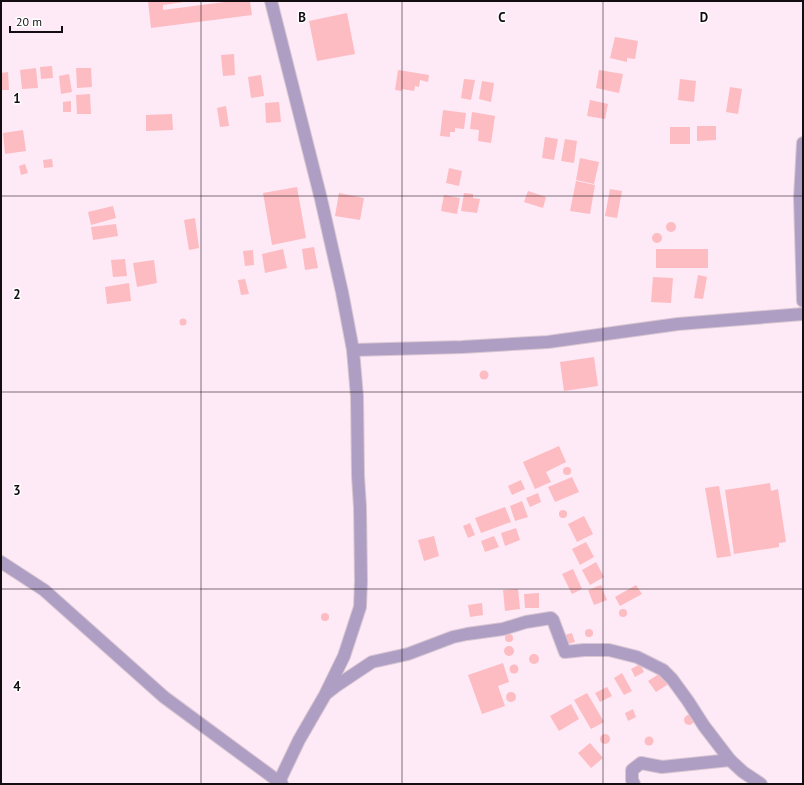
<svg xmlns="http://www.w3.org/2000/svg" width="804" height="785" font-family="'PT Sans',sans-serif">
	<rect width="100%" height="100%" fill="#fee9f7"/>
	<g fill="#fcbcc1">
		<path d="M148,1H184V2L163,5V10L232,1H250L252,15L151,28Z"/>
		<path d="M347,13L355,54L317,61L309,21Z"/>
		<path d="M615,37L638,41L635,59L627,58V62L610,58Z"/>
		<path d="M234,54L235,75L223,76L221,55Z"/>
		<path d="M52,66L53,78L41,79L40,67Z"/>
		<path d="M36,68L38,88L22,89L20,70Z"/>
		<path d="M76,68H91L92,87L77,88Z"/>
		<path d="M398,70L429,75L428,82L420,80L419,87L415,86L414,91L402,89V91L395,90Z"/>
		<path d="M599,70L623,74L619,93L596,88Z"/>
		<path d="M8,72L9,90H1V73Z"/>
		<path d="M69,74L72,92L61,94L59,76Z"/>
		<path d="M261,75L264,96L251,98L248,77Z"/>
		<path d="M464,79L475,80L471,100L461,98Z"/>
		<path d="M680,79L696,81L694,102L678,100Z"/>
		<path d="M482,81L494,83L491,102L479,99Z"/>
		<path d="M730,87L742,89L738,114L726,112Z"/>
		<path d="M90,94L91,114H77L76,95Z"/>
		<path d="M590,100L608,104L605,119L587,116Z"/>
		<path d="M71,101V112H63V102Z"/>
		<path d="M279,102L281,122L266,123L265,103Z"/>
		<path d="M226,106L229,126L220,127L217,108Z"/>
		<path d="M443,110L466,113L464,129L455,128V132H450V137L440,136Z"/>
		<path d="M472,112L495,116L491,143L478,141L479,130L470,129Z"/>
		<path d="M172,114L173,130L146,131V115Z"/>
		<path d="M697,126H716V140L697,141Z"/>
		<rect x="670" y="127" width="20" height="17"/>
		<path d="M23,130L26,151L5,154L3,133Z"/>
		<path d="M545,137L558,139L554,160L542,158Z"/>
		<path d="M565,139L577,141L574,163L561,161Z"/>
		<path d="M580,158L599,162L594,184L576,180Z"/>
		<path d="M52,159L53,167L44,168L43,160Z"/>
		<path d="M25,164L28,173L21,175L19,166Z"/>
		<path d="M449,168L462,171L459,186L446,183Z"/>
		<path d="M576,181L595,185L590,214L570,211Z"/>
		<path d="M297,187L306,238L272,245L263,193Z"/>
		<path d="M610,189L622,191L617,218L605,216Z"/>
		<path d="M528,191L546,197L543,208L524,202Z"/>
		<path d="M339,193L364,198L360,220L335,216Z"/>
		<path d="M464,193L473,194V198L480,199L477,213L461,211Z"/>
		<path d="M444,195L460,198L457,214L441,211Z"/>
		<path d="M113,206L116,218L91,225L88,212Z"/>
		<path d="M195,218L199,248L189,250L184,220Z"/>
		<circle cx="671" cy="227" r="5"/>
		<path d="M116,224L118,236L93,240L91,227Z"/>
		<circle cx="657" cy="238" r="5"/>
		<path d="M314,247L318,268L305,270L302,249Z"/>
		<path d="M283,249L287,268L265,273L262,254Z"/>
		<rect x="656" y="249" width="52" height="19"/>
		<path d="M253,250L254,265L245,266L243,251Z"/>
		<path d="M125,259L127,276L113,277L111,260Z"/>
		<path d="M154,260L157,283L137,287L133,263Z"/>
		<path d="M698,275L707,277L703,299L694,298Z"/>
		<path d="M653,277L673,278L671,303L651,302Z"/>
		<path d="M245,279L249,294L241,295L238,280Z"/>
		<path d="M129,283L131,301L107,304L105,287Z"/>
		<circle cx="183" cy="322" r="3.5"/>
		<path d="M594,357L598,386L564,391L560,362Z"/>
		<circle cx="484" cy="375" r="4.5"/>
		<path d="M559,446L566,462L546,472L551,482L535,489L523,462Z"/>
		<circle cx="567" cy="471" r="4"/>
		<path d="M572,477L579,492L555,502L548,487Z"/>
		<path d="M521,480L525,489L512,495L508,486Z"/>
		<path d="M770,483L771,491L778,489L786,542L779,543V547L734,554L725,490Z"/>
		<path d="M719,486L731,556L717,558L705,488Z"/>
		<path d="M538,493L541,502L530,507L526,498Z"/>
		<path d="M522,501L528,517L515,521L510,506Z"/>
		<path d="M505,507L511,522L481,533L475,518Z"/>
		<circle cx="563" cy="514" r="4"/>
		<path d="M584,516L593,534L577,542L568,524Z"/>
		<path d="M470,523L475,535L468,538L463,526Z"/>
		<path d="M516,528L520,540L505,546L501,533Z"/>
		<path d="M434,536L439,556L424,561L418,540Z"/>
		<path d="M494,536L499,547L485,552L481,541Z"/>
		<path d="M586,542L594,557L580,565L572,549Z"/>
		<path d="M596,562L604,577L590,585L582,570Z"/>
		<path d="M573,569L582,589L572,594L562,574Z"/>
		<path d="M601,585L607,600L594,605L588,590Z"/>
		<path d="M636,585L642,594L620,606L615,597Z"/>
		<path d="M518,589L520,609L505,611L503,590Z"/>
		<path d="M539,593V608H525L524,594Z"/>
		<path d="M482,603L483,615L470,617L468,605Z"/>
		<circle cx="623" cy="613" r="4"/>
		<circle cx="325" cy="617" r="4"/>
		<circle cx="589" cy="633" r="4"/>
		<path d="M572,633L575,642L568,644L565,635Z"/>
		<circle cx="509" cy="638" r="4"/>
		<circle cx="509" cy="651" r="5"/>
		<circle cx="534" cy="659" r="5"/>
		<path d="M503,663L509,682L498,686L505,706L482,714L468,675Z"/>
		<path d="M640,664L644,672L635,677L631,669Z"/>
		<circle cx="514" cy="669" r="4.5"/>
		<path d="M662,672L670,683L656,692L648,681Z"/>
		<path d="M622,673L632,691L624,695L614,678Z"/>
		<path d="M607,687L612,696L600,702L595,693Z"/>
		<circle cx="511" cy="697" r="5"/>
		<path d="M587,693L604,722L591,729L574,700Z"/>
		<path d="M571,704L579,719L559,731L550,716Z"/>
		<path d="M633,709L636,717L628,721L625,713Z"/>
		<circle cx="689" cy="720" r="5"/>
		<circle cx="605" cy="739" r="5"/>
		<circle cx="649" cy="741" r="4.5"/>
		<path d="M590,743L603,758L591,768L578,753Z"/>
	</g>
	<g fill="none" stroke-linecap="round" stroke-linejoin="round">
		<g stroke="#d8c6d2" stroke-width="14">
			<g id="minor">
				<path d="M271,1L321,199L342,292L353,350L357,397L358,476L360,507L361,581L360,607L344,656L325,695L299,740L278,784"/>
				<path d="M803,143L800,198L803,301"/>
				<path d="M353,350L462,347L548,342L678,324L803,314"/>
				<path d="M1,562L44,590L164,697L282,784"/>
				<path d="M327,693L336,686L372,662L408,654L453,637L467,634L503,629L526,622L551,618L553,620L565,652L584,650H609L637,657L663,670L672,679L688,701L704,726L730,760L743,772L761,784"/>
				<path d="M634,784L632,780V770L641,763L662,767L730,760"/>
			</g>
		</g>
		<use href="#minor" stroke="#af9ec3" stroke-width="12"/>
	</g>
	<path fill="none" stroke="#130d11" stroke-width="1" stroke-opacity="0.55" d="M201,1V784M402,1V784M603,1V784M1,196H803M1,392H803M1,589H803"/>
	<g font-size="13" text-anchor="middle" font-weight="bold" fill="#130d11" stroke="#fff" stroke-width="3" stroke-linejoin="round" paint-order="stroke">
		<text x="302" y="22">B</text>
		<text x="502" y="22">C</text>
		<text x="704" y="22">D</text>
		<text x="17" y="103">1</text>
		<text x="17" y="299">2</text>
		<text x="17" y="495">3</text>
		<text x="17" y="691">4</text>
	</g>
	<rect width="804" height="785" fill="none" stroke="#130d11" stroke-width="4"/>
	<path d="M10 26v6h52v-6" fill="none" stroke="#130d11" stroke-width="2"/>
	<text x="16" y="26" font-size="12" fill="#130d11" stroke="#ffffff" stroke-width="3" paint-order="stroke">20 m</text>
</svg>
